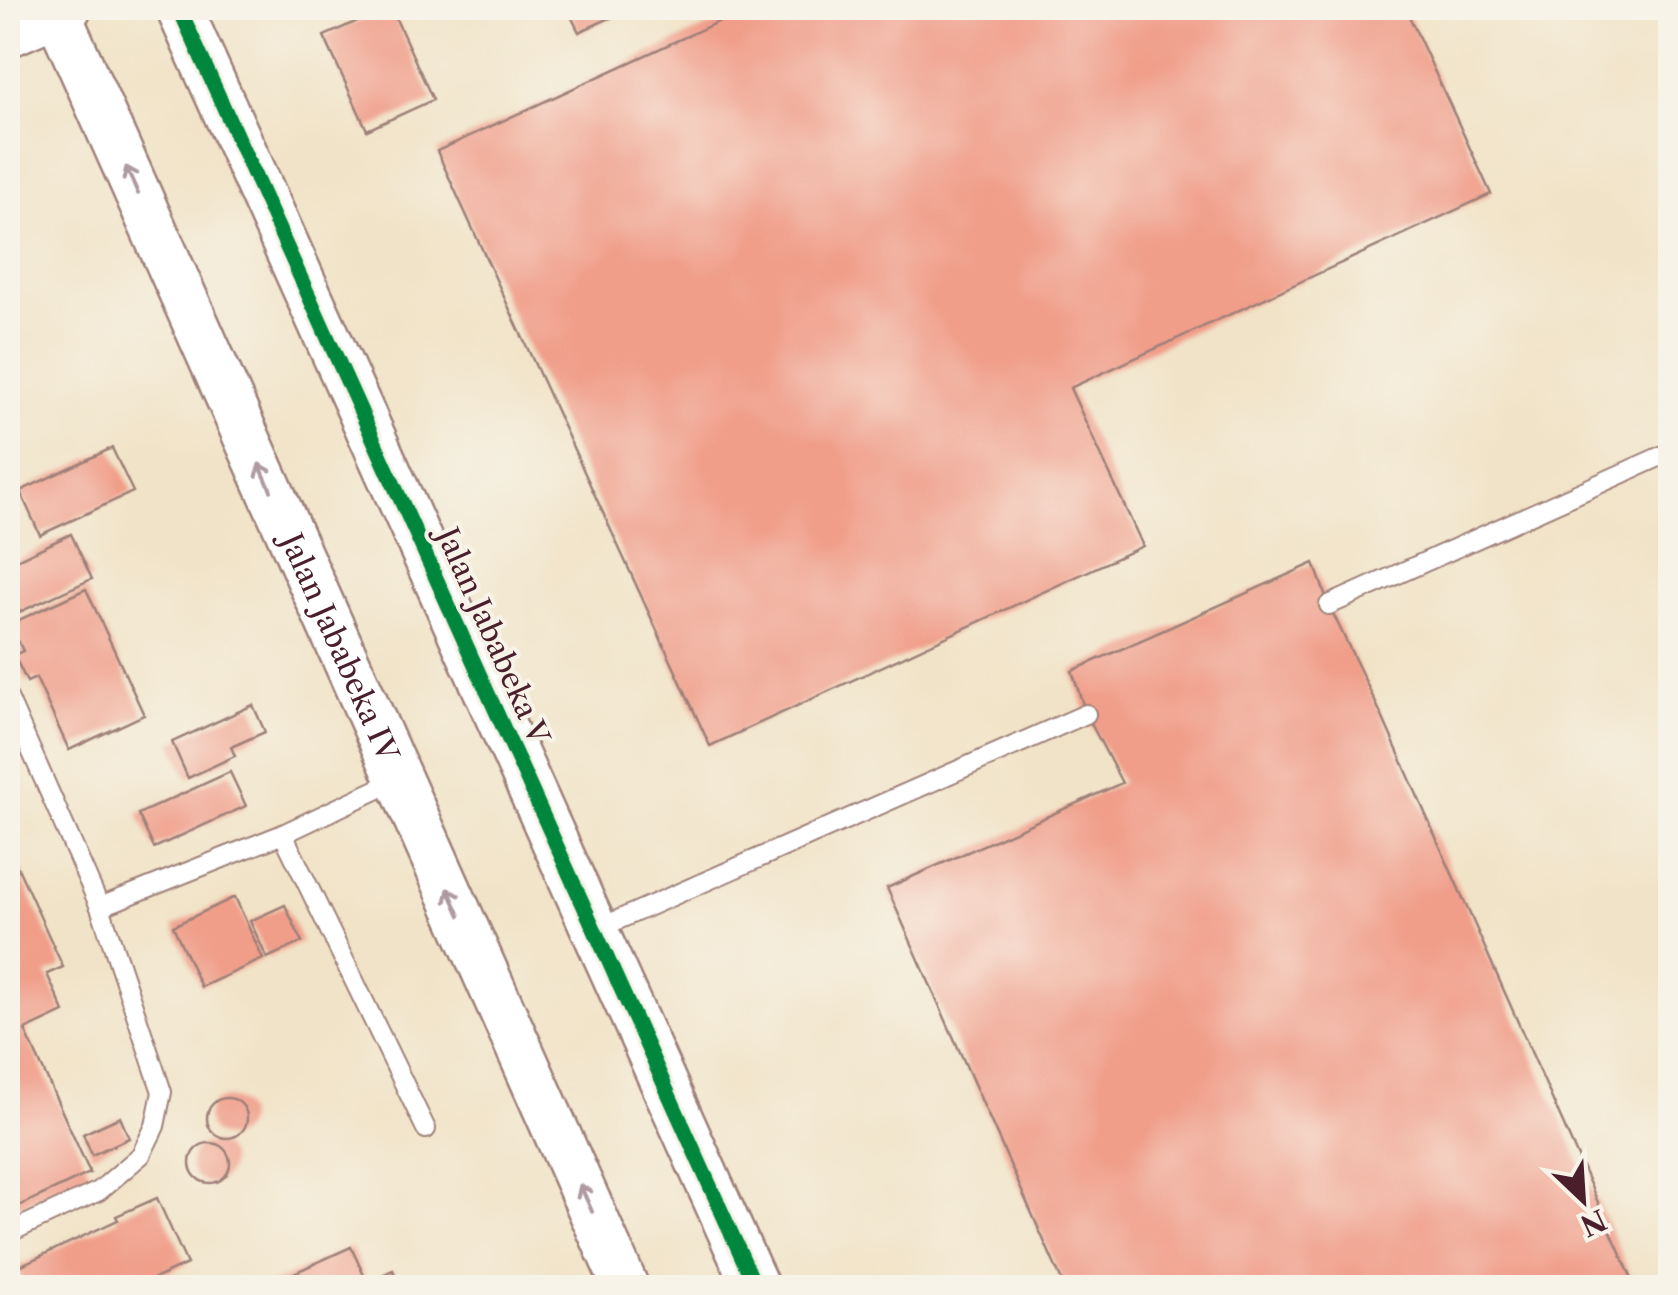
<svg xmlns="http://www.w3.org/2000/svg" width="1678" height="1295" font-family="'Libre Caslon Text',serif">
	<rect width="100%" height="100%" fill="#f7f3e8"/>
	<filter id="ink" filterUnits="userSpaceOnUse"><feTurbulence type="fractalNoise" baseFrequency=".01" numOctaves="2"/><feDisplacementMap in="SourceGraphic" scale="20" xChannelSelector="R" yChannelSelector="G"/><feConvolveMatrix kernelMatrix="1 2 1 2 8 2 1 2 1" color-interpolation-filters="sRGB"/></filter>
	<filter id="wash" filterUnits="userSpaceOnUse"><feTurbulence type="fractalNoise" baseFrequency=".0048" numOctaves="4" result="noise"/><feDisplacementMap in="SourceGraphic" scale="40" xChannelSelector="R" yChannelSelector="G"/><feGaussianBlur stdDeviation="2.25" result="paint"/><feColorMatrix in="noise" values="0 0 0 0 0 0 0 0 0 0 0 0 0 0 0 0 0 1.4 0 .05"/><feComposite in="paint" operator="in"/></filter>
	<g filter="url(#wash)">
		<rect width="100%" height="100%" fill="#f1e3c7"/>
		<g id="blocks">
			<g fill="#f09d89">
				<path d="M386,8H391L433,100L367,130L324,36Z"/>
				<path d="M567,8H632L579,32Z"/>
				<path d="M748,8H1428L1409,16L1491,194L1070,388L1143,546L710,746L437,151Z"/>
				<path d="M112,448L133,492L40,535L20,491Z"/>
				<path d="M71,534L92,579L13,615L8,603V564Z"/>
				<path d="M1314,563L1329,605L1382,716L1636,1288H1065L887,888L1122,783L1086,714L1072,671Z"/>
				<path d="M86,589L144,715L69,750L36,678L27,682L14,655L23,651L10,624Z"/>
				<path d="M253,705L265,732L231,747L235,756L188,778L172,742Z"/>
				<path d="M230,772L246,806L154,848L138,814Z"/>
				<path d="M8,846L63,967L47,974L64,1012L25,1030L90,1173L8,1211Z"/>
				<path d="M235,897L263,959L201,987L173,926Z"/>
				<path d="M285,905L302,942L267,958L250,921Z"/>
				<circle cx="227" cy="1118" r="20"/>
				<path d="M120,1117L129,1138L92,1155L83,1134Z"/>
				<circle cx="210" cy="1163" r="20"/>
				<path d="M157,1198L187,1264L147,1282L149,1288H26L17,1267L118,1220L116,1216Z"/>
				<path d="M351,1247L367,1282L393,1270L401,1288H261Z"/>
			</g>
		</g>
	</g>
	<g filter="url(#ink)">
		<use href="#blocks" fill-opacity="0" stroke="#9e8179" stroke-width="2.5"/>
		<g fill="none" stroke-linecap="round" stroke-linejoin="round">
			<g stroke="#9e8179" stroke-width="22">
				<g id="service">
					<path d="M1329,605L1670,452"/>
					<path d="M8,698L100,907L283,834L399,779"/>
					<path d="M283,834L426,1129"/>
					<path d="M595,930L1086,714"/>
					<path d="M8,1233L99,1191L141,1155L155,1126L162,1092L100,907"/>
				</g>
			</g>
			<g stroke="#9e8179" stroke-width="50">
				<g id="tertiary">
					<path id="s1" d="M55,8L626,1288"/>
					<path d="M179,8L756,1288"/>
					<path d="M8,34L68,8"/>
				</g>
			</g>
			<use href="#service" stroke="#fff" stroke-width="18"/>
			<use href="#tertiary" stroke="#fff" stroke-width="45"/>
			<g stroke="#f7f3e8" stroke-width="21">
				<path id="cycleway" d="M179,8L756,1288"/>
			</g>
			<use href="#cycleway" stroke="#00873e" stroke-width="15"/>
		</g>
		<defs><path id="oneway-shaft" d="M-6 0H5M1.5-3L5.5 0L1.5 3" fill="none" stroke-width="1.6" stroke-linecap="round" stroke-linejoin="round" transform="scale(2.5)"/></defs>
		<g stroke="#ae9aa0">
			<use href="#oneway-shaft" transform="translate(132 180) rotate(-114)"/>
			<use href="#oneway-shaft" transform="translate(265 477) rotate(-114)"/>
			<use href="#oneway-shaft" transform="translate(454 902) rotate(-114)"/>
			<use href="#oneway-shaft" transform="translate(586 1198) rotate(-114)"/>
		</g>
	</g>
	<g text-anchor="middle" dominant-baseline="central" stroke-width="8" stroke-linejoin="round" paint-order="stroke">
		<g font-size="30" fill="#4a1f2b" stroke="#f7f3e8">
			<text transform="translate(493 636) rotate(66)">Jalan Jababeka V</text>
			<text stroke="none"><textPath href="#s1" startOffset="700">Jalan Jababeka IV</textPath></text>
		</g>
	</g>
	<rect width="1678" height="1295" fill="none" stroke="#f7f3e8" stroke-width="40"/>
	<g transform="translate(1583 1200) rotate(155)" stroke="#f7f3e8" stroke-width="8" paint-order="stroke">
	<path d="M0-8L18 38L0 25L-18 38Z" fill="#4a1f2b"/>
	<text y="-15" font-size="28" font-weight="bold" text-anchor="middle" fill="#4a1f2b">N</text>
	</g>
</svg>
